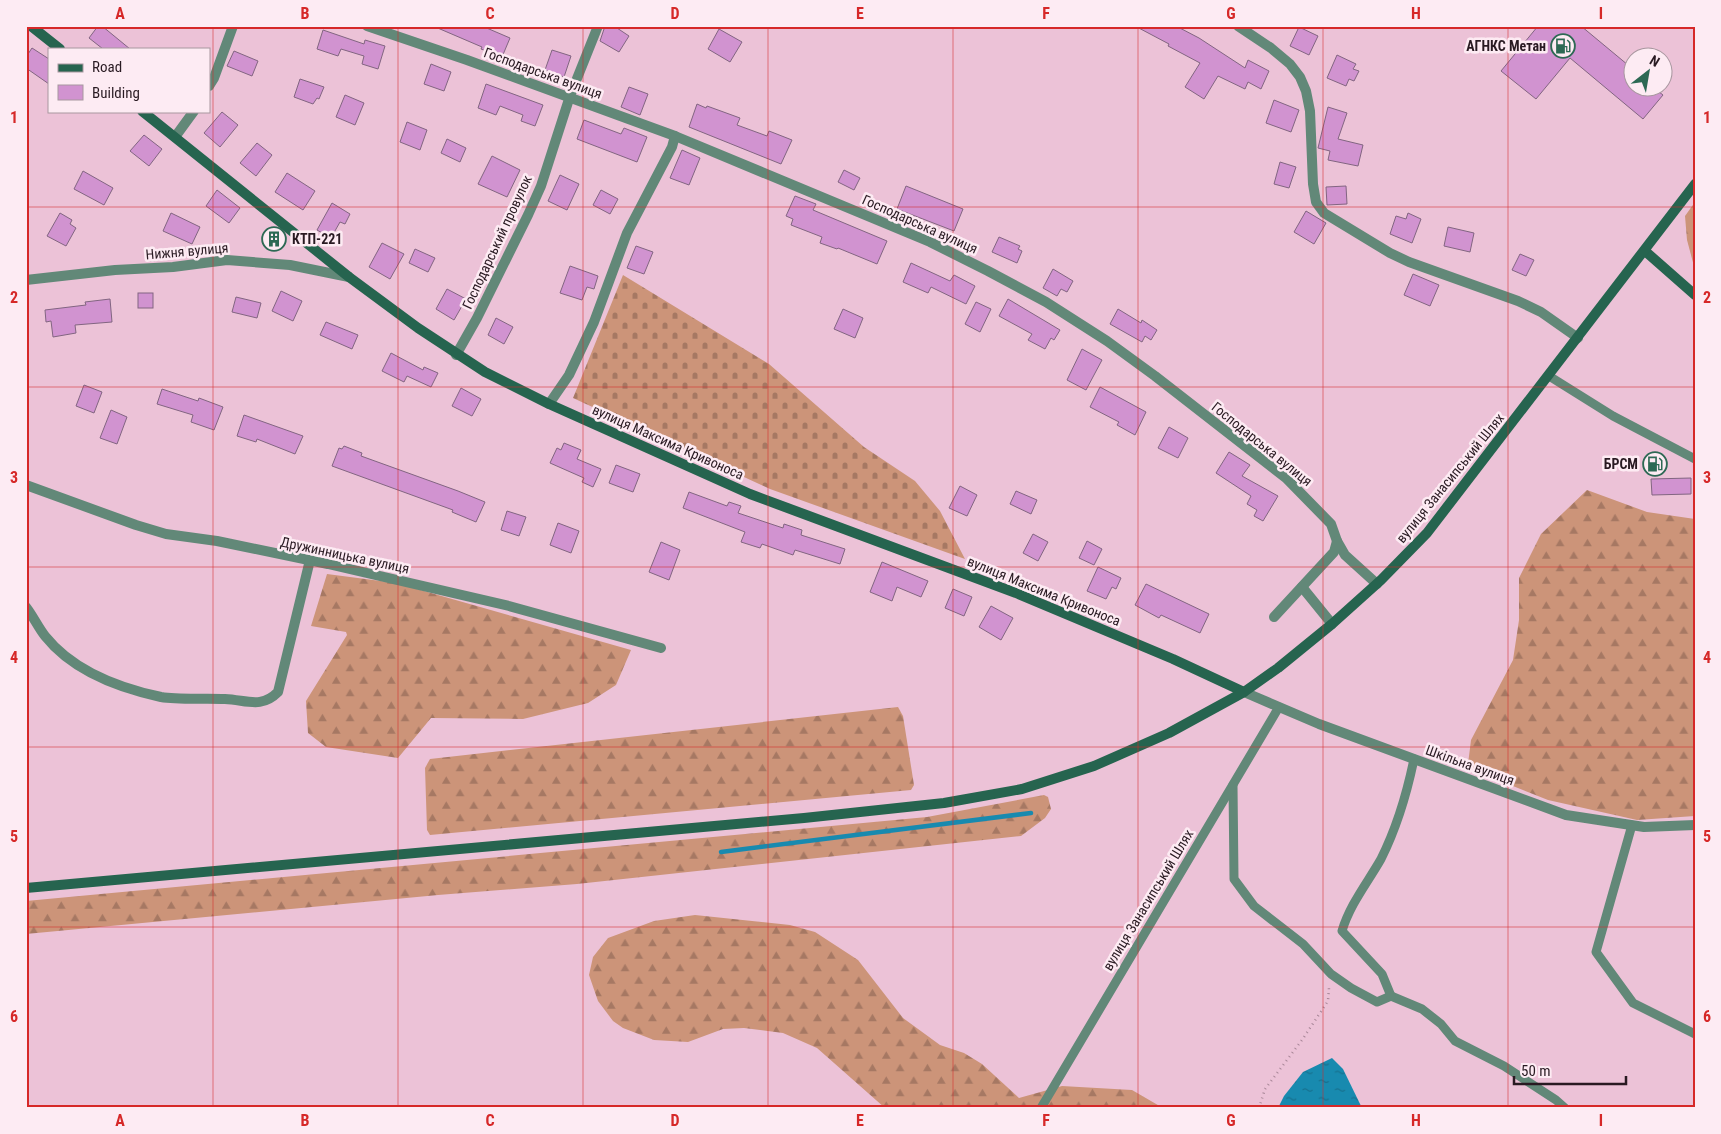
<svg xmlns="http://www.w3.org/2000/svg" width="1721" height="1134" font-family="'Roboto Condensed',sans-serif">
	<defs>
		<pattern id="forest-firs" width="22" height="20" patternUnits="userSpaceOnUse" patternTransform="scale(1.25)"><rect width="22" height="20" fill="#cc9479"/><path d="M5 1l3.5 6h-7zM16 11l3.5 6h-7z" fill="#a67863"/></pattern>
		<pattern id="cemetery-stones" width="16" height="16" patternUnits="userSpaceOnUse" patternTransform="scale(1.25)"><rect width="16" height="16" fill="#cc9479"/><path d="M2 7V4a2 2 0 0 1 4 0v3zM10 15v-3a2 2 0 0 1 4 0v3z" fill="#a67863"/></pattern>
		<pattern id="water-ripples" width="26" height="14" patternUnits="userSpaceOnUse" patternTransform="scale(1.25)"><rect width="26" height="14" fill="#188aaf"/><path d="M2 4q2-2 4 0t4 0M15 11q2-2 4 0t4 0" fill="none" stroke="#16708e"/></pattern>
	</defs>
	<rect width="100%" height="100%" fill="#ecc2d7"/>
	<g fill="url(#forest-firs)">
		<path d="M1695,202V270L1687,240L1685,216Z"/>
		<path d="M1587,490L1647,512L1695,519V816L1637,820L1548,800L1478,772L1468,764L1471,740L1513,660L1519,620V578L1541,534Z"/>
		<path d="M327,574L396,583L631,650L616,685L588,703L523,719L431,718L398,758L326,747L308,733L306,701L347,635L346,632L311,626Z"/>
		<path d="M898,707L903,716L914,785L911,790L430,835L427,830L425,768L430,759Z"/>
		<path d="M1044,795L1048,797L1051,809L1045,818L1021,836L577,884L438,895L26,934V901L927,817Z"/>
		<path d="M695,915L790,925L815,932L858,960L903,1018L940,1045L964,1053L982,1064L1019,1098L1062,1086L1132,1090L1163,1108H885L817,1048L783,1033L744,1028L723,1029L688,1042L654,1040L623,1028L613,1021L598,1001L589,975L593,957L608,938L654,921Z"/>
	</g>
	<path fill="url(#cemetery-stones)" d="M623,275L769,364L864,447L915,481L940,511L965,559L770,489L573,398Z"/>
	<path fill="url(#water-ripples)" d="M1332,1058L1343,1069L1362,1108H1278L1284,1096L1303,1072Z"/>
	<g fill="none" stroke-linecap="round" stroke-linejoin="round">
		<path stroke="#188aaf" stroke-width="4.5" d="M721,852L1031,813"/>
	</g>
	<g fill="#d193d0" stroke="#826581">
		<path d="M98,26H102L130,49H103L89,38Z"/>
		<path d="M433,26H482L510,38L502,57L481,49L482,47Z"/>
		<path d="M605,26H614L629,36L619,52L600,41Z"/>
		<path d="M1135,26H1176L1199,38L1245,68L1248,60L1269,71L1261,89L1248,82L1245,89L1218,76L1204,99L1185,87L1200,63L1168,46L1169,44Z"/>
		<path d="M1538,26H1581L1634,70V88H1654L1663,95L1643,119L1570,58L1536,99L1501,71Z"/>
		<path d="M1299,27L1318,36L1309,55L1290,46Z"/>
		<path d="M719,29L742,42L730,62L708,49Z"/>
		<path d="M323,30L364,44L365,40L385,46L378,69L362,64L364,56L341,49L338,56L317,49Z"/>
		<path d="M32,48L49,59V84L26,68V57Z"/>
		<path d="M552,50L571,56L564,77L545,70Z"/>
		<path d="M234,51L258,61L252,76L227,66Z"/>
		<path d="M1337,55L1356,64L1353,69L1359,71L1354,81L1349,79L1346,86L1327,78Z"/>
		<path d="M431,64L451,72L444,91L424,84Z"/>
		<path d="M300,79L324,87L319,99L317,98L313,104L294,97Z"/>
		<path d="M486,84L543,105L535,126L521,121L523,115L500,106L496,115L478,108Z"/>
		<path d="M629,87L648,94L640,115L621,107Z"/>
		<path d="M345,95L364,103L355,125L336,117Z"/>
		<path d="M1274,100L1299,110L1291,132L1266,123Z"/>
		<path d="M697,104L706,108L707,106L740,118L737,125L767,136L769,131L792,140L781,164L689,127Z"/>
		<path d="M1328,107L1347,113L1338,139L1363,145L1358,166L1328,160L1330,151L1318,148Z"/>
		<path d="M222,112L238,125L220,147L204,133Z"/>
		<path d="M584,120L621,134L624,128L647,137L637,162L577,139Z"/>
		<path d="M407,122L427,130L420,150L400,142Z"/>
		<path d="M144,135L162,149L149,166L130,151Z"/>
		<path d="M447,139L466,148L460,162L441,153Z"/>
		<path d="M257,143L272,155L256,176L240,163Z"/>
		<path d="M682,150L700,158L689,185L670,178Z"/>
		<path d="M492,156L520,170L507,197L478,184Z"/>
		<path d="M1280,162L1296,167L1289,188L1274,184Z"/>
		<path d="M844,170L860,178L854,190L838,182Z"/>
		<path d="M83,171L113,188L104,205L74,189Z"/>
		<path d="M287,173L315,191L303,210L275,192Z"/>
		<path d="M560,175L579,184L567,210L548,201Z"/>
		<path d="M906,186L963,209L954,231L897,209Z"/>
		<path d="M1346,186L1347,204L1327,205L1326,187Z"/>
		<path d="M217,190L240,208L229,223L206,206Z"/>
		<path d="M601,190L618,199L610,214L593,205Z"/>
		<path d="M795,196L816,204L813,210L887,241L877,264L838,248L837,249L820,243L822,237L791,225L793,219L786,216Z"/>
		<path d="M332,203L350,214L345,224L340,222L331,238L317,230Z"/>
		<path d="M1306,211L1326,223L1314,244L1294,232Z"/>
		<path d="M60,213L72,220L70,224L76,228L66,246L47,236Z"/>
		<path d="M171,213L200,227L192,244L163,231Z"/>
		<path d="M1408,213L1421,219L1412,243L1390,234L1396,216L1406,219Z"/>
		<path d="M1448,227L1474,233L1470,252L1444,246Z"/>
		<path d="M999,237L1020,246L1018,249L1022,251L1017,263L992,252Z"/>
		<path d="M382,243L404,254L390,279L369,267Z"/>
		<path d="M636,246L653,252L644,274L627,268Z"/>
		<path d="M415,249L435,258L428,272L409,263Z"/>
		<path d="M1520,254L1534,260L1526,276L1512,270Z"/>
		<path d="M911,263L950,281L954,275L975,286L966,304L931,287L928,293L903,282Z"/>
		<path d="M570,266L598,276L594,289L587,287L582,300L560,293Z"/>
		<path d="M1053,269L1073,281L1067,292L1061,289L1057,296L1043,288Z"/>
		<path d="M1413,274L1439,285L1430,306L1404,295Z"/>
		<path d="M447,289L466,299L454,320L436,309Z"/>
		<path d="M281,291L302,301L293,321L272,311Z"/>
		<rect x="138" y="293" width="15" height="15"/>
		<path d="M236,297L261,303L257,318L232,312Z"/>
		<path d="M110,299L112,322L75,325L76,333L53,337L51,321L46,322L45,310L86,305L85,302Z"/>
		<path d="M1008,299L1060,330L1054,340L1051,338L1045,349L1028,340L1032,334L999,316Z"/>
		<path d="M976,302L991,309L980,332L965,324Z"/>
		<path d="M843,309L863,318L855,338L834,329Z"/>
		<path d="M1118,309L1141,323L1142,320L1157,330L1151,340L1145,336L1142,342L1110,324Z"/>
		<path d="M496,318L513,327L504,344L488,335Z"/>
		<path d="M326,322L358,335L352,349L320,335Z"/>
		<path d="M1082,349L1102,360L1086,390L1067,380Z"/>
		<path d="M391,353L423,370L424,367L438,373L431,387L407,376L404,382L382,371Z"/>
		<path d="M84,385L102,392L94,413L76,406Z"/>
		<path d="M1100,387L1146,412L1135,435L1117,425L1119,422L1090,407Z"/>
		<path d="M461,388L481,399L472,416L452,406Z"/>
		<path d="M162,389L198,401L199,398L223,407L214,430L191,422L193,415L157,404Z"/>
		<path d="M111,410L127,417L117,444L100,438Z"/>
		<path d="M244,415L303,436L295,454L257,439L256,442L237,436Z"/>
		<path d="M1169,427L1188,438L1178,458L1158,448Z"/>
		<path d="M564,443L581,450L577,459L601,469L593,487L582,482L584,478L550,463L557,448L561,450Z"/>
		<path d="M344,446L362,453L361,456L458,491L485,502L476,522L452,512L453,510L332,466L339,448L342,449Z"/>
		<path d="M1229,452L1250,465L1242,476L1278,496L1263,521L1254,516L1257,510L1247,504L1251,496L1216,473Z"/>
		<path d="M616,465L640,474L633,492L609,483Z"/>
		<path d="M1691,478V494L1652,495L1651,479Z"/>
		<path d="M960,486L977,495L967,516L949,508Z"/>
		<path d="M1016,491L1037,500L1031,514L1010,504Z"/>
		<path d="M689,492L727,506L729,502L741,506L738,513L783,528L784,524L802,530L801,535L845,549L840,564L795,550L793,555L762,544L760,548L741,542L745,532L683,508Z"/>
		<path d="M507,511L526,517L519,536L501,530Z"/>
		<path d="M558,523L579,531L571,553L550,545Z"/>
		<path d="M1033,534L1048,542L1038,561L1023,553Z"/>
		<path d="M1087,541L1102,549L1094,565L1079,558Z"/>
		<path d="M661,542L680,550L669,580L649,572Z"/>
		<path d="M882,562L928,581L921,597L897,587L892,601L870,592Z"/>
		<path d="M1098,567L1121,578L1116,589L1112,587L1106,599L1087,591Z"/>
		<path d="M1146,584L1209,614L1200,633L1161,615L1159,618L1135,605Z"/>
		<path d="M953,589L972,597L964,616L945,608Z"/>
		<path d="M991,606L1013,618L1001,640L979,627Z"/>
	</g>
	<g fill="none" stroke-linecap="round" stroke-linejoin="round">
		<path stroke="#a68596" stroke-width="2.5" stroke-dasharray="1 4" stroke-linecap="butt" d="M1259,1108L1265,1089L1302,1040L1328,1001L1329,988"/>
		<g stroke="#628878" stroke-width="9">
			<path d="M1549,376L1613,416L1695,459"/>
			<path d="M1233,785L1234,879L1254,906L1303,944L1331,974L1351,988L1377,1002L1391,996L1422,1009L1441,1024L1455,1041L1504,1066L1556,1100L1565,1108"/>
			<path d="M1632,825L1596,952L1633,1003L1695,1034"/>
			<path d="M1391,996L1382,974L1342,931C1350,904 1368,882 1381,859C1397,827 1407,793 1414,759"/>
			<path d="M1041,1108L1279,707"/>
		</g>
		<g stroke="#628878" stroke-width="10">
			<path d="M367,26L467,60L675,136L930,242L988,271L1046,302L1107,341L1155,376L1286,478L1331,524L1337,541L1345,555L1377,584"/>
			<path d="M1238,26L1271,48L1290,64L1300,77L1306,91L1310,111L1313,184L1316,202L1324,213L1390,253L1409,262L1518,301L1541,312L1578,338"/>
			<path d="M209,86L214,78L233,26"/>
			<path d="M175,137L194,111"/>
			<path d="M26,280L115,270L173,267L227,260L290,265L349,277"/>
			<path d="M456,355L477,318L528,215L541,186L570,96L598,26"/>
			<path d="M549,404L569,375L594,322L627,233L672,147L675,136"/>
			<path d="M26,485L136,525L166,534L217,541L328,564L509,606L661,648"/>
			<path d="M1302,587L1332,624"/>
			<path d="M26,607C33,616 38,627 45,636C72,670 119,688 161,697C179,700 206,698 225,699C247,700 261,709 278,692L310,560"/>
			<path d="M1274,617L1334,552L1337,541"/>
			<path d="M1244,692L1319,724L1566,815L1644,827L1695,825"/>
		</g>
		<g stroke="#26644f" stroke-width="10">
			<path d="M31,26L60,49"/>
			<path d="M142,111L349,277L418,328L485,372L549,404L750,494L1016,593L1173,659L1244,692"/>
			<path d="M1645,251L1695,295"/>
			<path d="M26,888L804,818L944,803L1022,789L1094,766L1169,733L1244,692L1278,668L1332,624L1381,580L1427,533L1695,184"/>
		</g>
	</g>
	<path fill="none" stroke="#d62828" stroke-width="1" stroke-opacity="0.55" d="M213,26V1108M398,26V1108M583,26V1108M768,26V1108M953,26V1108M1138,26V1108M1323,26V1108M1508,26V1108M26,207H1695M26,387H1695M26,567H1695M26,747H1695M26,927H1695"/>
	<defs>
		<g id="fuel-ring" transform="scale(1.25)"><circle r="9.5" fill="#fdebf3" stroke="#2d6954" stroke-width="1.5"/><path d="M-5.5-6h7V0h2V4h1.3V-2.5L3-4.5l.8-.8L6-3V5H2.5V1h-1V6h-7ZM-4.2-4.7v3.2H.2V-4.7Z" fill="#2d6954"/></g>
		<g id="building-ring" transform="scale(1.25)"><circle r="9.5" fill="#fdebf3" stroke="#2d6954" stroke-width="1.5"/><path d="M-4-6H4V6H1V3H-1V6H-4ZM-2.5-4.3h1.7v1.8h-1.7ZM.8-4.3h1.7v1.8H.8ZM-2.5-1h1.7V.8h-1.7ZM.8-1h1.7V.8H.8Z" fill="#2d6954"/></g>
	</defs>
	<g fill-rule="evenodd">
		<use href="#fuel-ring" x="1563" y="46"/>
		<use href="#building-ring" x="274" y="239"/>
		<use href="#fuel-ring" x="1655" y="464"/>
	</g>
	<g text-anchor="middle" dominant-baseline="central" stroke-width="5" stroke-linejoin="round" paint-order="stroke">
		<g font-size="14" font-weight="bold" fill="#291a22" stroke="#fdebf3" text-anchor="end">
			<text x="1546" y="46">АГНКС Метан</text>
			<text x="292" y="239" text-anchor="start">КТП-221</text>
			<text x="1638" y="464">БРСМ</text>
		</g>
		<g font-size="14" fill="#291a22" stroke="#fdebf3">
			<text transform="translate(543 73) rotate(20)">Господарська вулиця</text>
			<text transform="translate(920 224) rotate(24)">Господарська вулиця</text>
			<text transform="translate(497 242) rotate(-65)">Господарський провулок</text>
			<text transform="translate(187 251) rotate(-5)">Нижня вулиця</text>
			<text transform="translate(668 442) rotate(24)">вулиця Максима Кривоноса</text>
			<text transform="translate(1262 444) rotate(39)">Господарська вулиця</text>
			<text transform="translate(1450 478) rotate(-51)">вулиця Занасипський Шлях</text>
			<text transform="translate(345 555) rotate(12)">Дружинницька вулиця</text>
			<text transform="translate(1044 591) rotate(22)">вулиця Максима Кривоноса</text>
			<text transform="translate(1470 765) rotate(20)">Шкільна вулиця</text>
			<text transform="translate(1148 900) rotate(-59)">вулиця Занасипський Шлях</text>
		</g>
	</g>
	<rect width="1721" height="1134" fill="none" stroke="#fdebf3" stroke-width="55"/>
	<rect x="48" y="48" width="162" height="65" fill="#fdebf3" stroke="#a8979f"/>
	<rect x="58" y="64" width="25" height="8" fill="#26644f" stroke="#a8979f"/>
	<text x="92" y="72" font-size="15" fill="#291a22">Road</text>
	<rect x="58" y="85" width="25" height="15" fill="#d193d0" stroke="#a8979f"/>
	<text x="92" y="98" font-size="15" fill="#291a22">Building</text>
	<g transform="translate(1648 72) rotate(31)"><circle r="24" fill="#fdebf3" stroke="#a8979f"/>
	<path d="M0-4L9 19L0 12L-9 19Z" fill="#2d6954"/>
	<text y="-8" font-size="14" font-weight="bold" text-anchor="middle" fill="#291a22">N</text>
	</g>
	<path d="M1514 1076v8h112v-8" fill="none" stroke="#291a22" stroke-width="2.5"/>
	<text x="1521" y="1076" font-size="15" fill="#291a22" stroke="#fdebf3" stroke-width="4" paint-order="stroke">50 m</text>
	<rect x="28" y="28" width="1666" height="1078" fill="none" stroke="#d62828" stroke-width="2"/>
	<g font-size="16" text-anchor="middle" font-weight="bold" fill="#d62828">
		<text x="120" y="19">A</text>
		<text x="305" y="19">B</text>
		<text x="490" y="19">C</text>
		<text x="675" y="19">D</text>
		<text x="860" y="19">E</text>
		<text x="1046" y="19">F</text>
		<text x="1231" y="19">G</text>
		<text x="1416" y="19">H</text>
		<text x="1601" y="19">I</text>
		<text x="14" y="123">1</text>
		<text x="1707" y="123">1</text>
		<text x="14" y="303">2</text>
		<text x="1707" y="303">2</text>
		<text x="14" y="483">3</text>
		<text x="1707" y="483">3</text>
		<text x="14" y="663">4</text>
		<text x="1707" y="663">4</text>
		<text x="14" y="842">5</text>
		<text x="1707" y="842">5</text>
		<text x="14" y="1022">6</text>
		<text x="1707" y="1022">6</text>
		<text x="120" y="1126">A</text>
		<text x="305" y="1126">B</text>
		<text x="490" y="1126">C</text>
		<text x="675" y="1126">D</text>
		<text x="860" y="1126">E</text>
		<text x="1046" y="1126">F</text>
		<text x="1231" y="1126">G</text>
		<text x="1416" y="1126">H</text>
		<text x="1601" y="1126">I</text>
	</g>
</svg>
